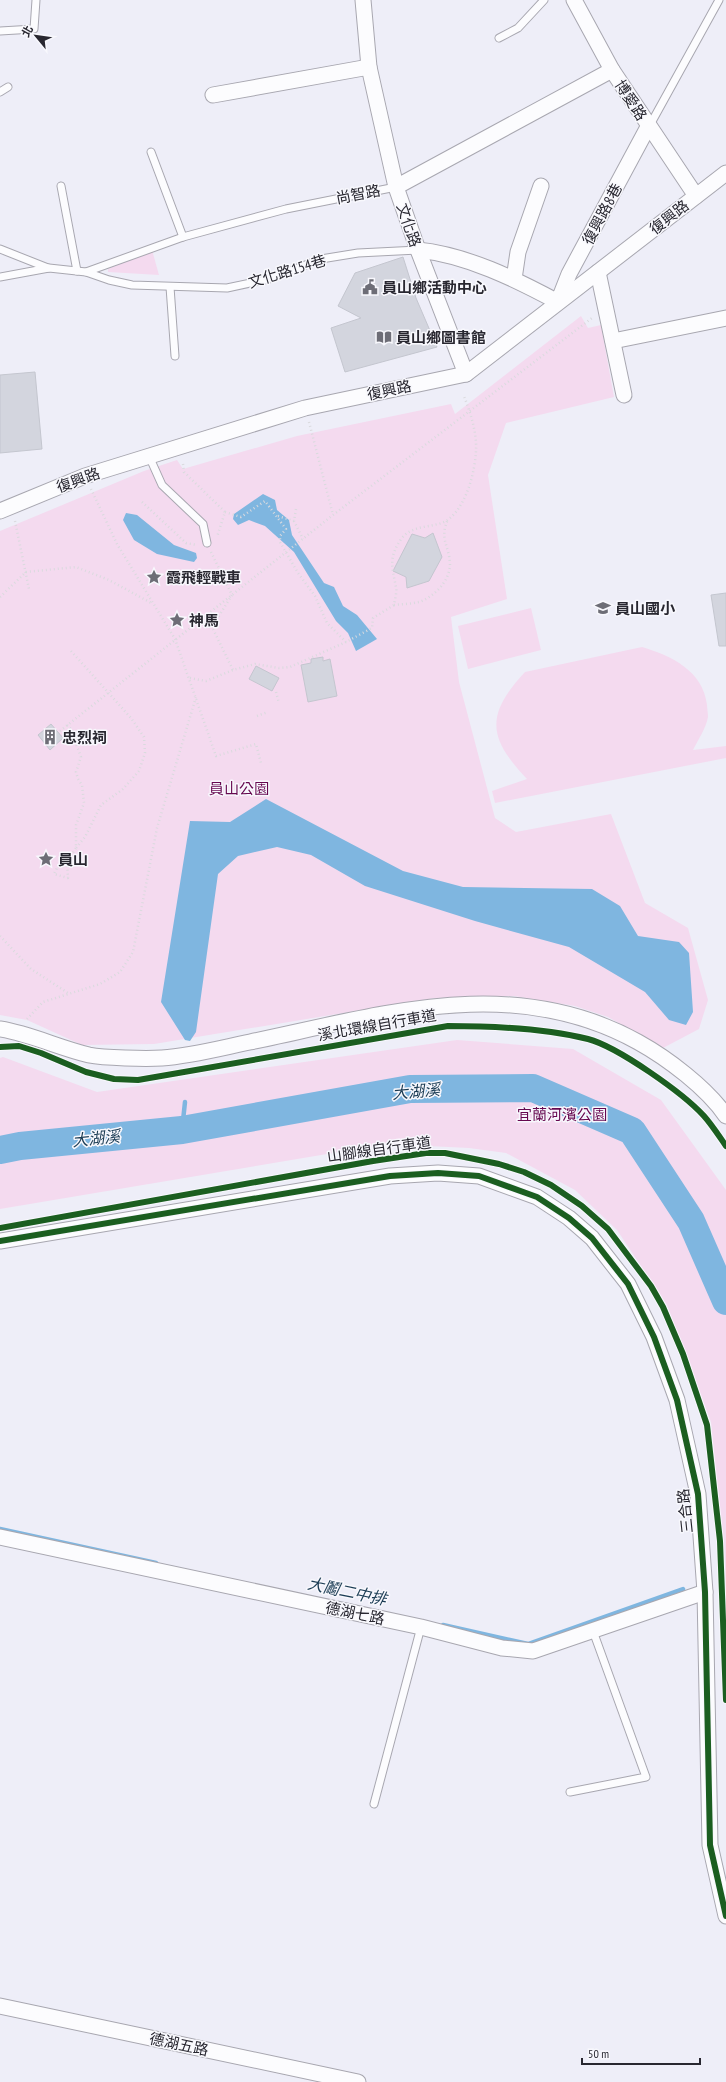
<svg xmlns="http://www.w3.org/2000/svg" width="726" height="2082" font-family="'PT Sans Narrow','Noto Sans TC',sans-serif">
	<rect width="100%" height="100%" fill="#eeeef8"/>
	<g fill="#f4daef">
		<path d="M152,250L159,275L108,272V269Z"/>
		<path d="M581,316L588,328L601,325L614,397L506,423L488,475L507,599L451,617L459,682L495,818L516,832L611,814L645,903L688,928L708,1000L699,1029L663,1048L608,1017L575,1006L514,996L435,998L154,1044L82,1045L27,1020L0,1015V531L144,471L177,460L183,469L297,436L451,404L455,414Z"/>
		<path d="M531,608L541,650L468,669L458,626Z"/>
		<path d="M642,647C672,656 703,671 707,705C707,708 708,713 708,717C706,728 698,740 693,750L726,746V758L495,803L492,791L527,779C488,738 485,715 525,672Z"/>
		<path d="M457,1040L573,1049L661,1100L726,1190V1629L721,1522L711,1422L667,1305L617,1230L575,1190L506,1153L469,1148L387,1144L0,1209V1058L3,1057L97,1092Z"/>
	</g>
	<g fill="#7fb6e0">
		<path d="M263,494L275,500L277,510L289,520L292,535L324,583L334,587L343,606L357,615L377,639L356,651L348,633L336,621L294,552L265,526L249,520L238,525L233,519L234,514Z"/>
		<path d="M126,513L137,515L174,545L196,553L197,558L194,562L157,554L134,540L123,520Z"/>
		<path d="M266,799L403,871L463,887L592,889L620,906L638,936L679,942L689,953L693,1012L686,1025L669,1020L645,992L569,947L475,921L365,886L311,855L277,847L238,856L218,874L196,1032L190,1041L185,1040L161,1002L190,821L230,822Z"/>
	</g>
	<g fill="none" stroke-linecap="round" stroke-linejoin="round">
		<g stroke="#7fb6e0" stroke-width="4.5">
			<path d="M182,1130L185,1102"/>
			<path d="M0,1529L156,1563"/>
			<path d="M443,1625L528,1644L683,1589"/>
		</g>
		<path stroke="#7fb6e0" stroke-width="28" d="M0,1150L20,1146L182,1130L410,1089L533,1088L632,1131L691,1221L726,1301"/>
	</g>
	<g fill="#d3d5de" stroke="#c4c6cf">
		<path d="M403,257L416,298L437,347L345,372L331,328L361,318L338,306L355,273Z"/>
		<path d="M35,372L42,449L0,453V375Z"/>
		<path d="M433,533L442,557L429,581L407,588L406,577L393,571L412,534L425,538Z"/>
		<path d="M726,593V646H719L711,595Z"/>
		<path d="M323,657V661L330,659L337,696L308,702L301,665L311,663V659Z"/>
		<path d="M256,666L279,678L272,691L249,679Z"/>
		<path d="M51,724L63,738L50,750L38,735Z"/>
	</g>
	<g fill="none" stroke-linecap="round" stroke-linejoin="round">
		<g stroke="#a8a7b0" stroke-width="9">
			<g id="service">
				<path d="M0,31L34,29L36,0"/>
				<path d="M499,38L518,28L544,0"/>
				<path d="M0,92L8,87"/>
				<path d="M650,125L719,0"/>
				<path d="M151,152L183,237"/>
				<path d="M61,186L77,271"/>
				<path d="M0,249L48,268"/>
				<path d="M86,272L183,237L286,209L396,187"/>
				<path d="M0,277L49,268L86,272L109,280L132,285L227,288L269,279L321,259L358,253L418,250"/>
				<path d="M170,287L175,356"/>
				<path d="M149,456L162,485L203,524L207,543"/>
				<path d="M570,1792L646,1777L593,1631"/>
				<path d="M374,1804L421,1627"/>
			</g>
		</g>
		<g stroke="#a8a7b0" stroke-width="17">
			<g id="minor">
				<path d="M363,0L369,67L396,187L418,250L466,374"/>
				<path d="M574,0L612,70L696,196"/>
				<path d="M213,95L369,67"/>
				<path d="M396,187L612,70"/>
				<path d="M418,250C467,255 515,279 558,302L569,274L648,127"/>
				<path d="M598,272L624,395"/>
				<path d="M514,279L518,252L541,186"/>
				<path d="M613,341L726,318"/>
				<path d="M0,511L85,476L305,408L466,374L726,173"/>
				<path d="M0,1029C31,1034 59,1048 89,1055C104,1058 146,1059 162,1058C191,1056 221,1048 250,1042C381,1015 512,972 638,1042C667,1058 707,1088 726,1116"/>
				<path d="M0,1241L390,1176L438,1173L479,1176L537,1197L569,1218L592,1238L628,1284L654,1337L677,1400L698,1494L705,1592L710,1845L726,1916"/>
				<path d="M0,1537L421,1627L502,1648L533,1651L705,1592"/>
				<path d="M0,2006L358,2082"/>
			</g>
		</g>
		<g stroke="#dadade" stroke-width="2.5" stroke-dasharray="1 3" stroke-linecap="butt">
			<path d="M309,422L333,515"/>
			<path d="M183,464L184,472L225,512L217,537"/>
			<path d="M91,489L117,544L175,639L216,756L256,744L261,763"/>
			<path d="M142,502L186,543L197,545"/>
			<path d="M296,509L294,521L303,539"/>
			<path d="M225,512L241,517L265,501L286,529L280,536V542L298,573L315,596L327,623L346,642"/>
			<path d="M278,516L294,521"/>
			<path d="M15,521L29,589"/>
			<path d="M211,552L232,595L212,627L233,670L255,664L279,668L290,667L346,642L372,628L373,618L394,605C395,599 397,592 396,587C392,567 388,557 402,538C414,523 436,529 449,519C467,504 475,472 476,450C477,432 470,412 464,396"/>
			<path d="M0,597L26,572L76,567L109,580L153,604"/>
			<path d="M394,605C402,604 411,604 419,602C434,597 450,581 450,564C449,544 439,540 448,519"/>
			<path d="M71,651L131,718L144,737L145,753L139,771L123,789L101,805L85,837L76,848"/>
			<path d="M190,678L206,681L233,670"/>
			<path d="M276,692L279,703"/>
			<path d="M257,716L268,712"/>
			<path d="M67,725L77,736L76,744L81,757L76,772L78,779L82,785L84,803L76,825V848L67,862L68,878L54,874L58,866H67"/>
			<path d="M60,731L333,515L592,318"/>
			<path d="M0,936L31,969L68,993"/>
			<path d="M27,1019L43,1002L100,984L120,972L133,952L157,828L196,697"/>
		</g>
		<use href="#service" stroke="#fcfcfe" stroke-width="7"/>
		<use href="#minor" stroke="#fcfcfe" stroke-width="15"/>
		<g stroke="#f8f8fd" stroke-width="8">
			<g id="cycleway">
				<path d="M0,1047L19,1046L41,1053L86,1072L114,1079L138,1080L448,1026C494,1026 543,1028 588,1039C618,1047 683,1093 704,1116C712,1125 719,1136 726,1146"/>
				<path d="M0,1228L373,1161L426,1153H445L499,1164L524,1172L551,1185L582,1206L608,1229L651,1286L663,1307L683,1354L707,1425L720,1541L726,1700"/>
				<path d="M0,1241L390,1176L438,1173L479,1176L537,1197L569,1218L592,1238L628,1284L654,1337L677,1400L698,1494L705,1592L710,1845L726,1916"/>
			</g>
		</g>
		<use href="#cycleway" stroke="#1b5e20" stroke-width="6"/>
	</g>
	<defs>
		<g id="civic-bare" transform="scale(1.2)"><path d="M-.6-6.5H3V-4.5H.6V-3L4-1V1h2V6H-6V1h2V-1L-.6-3ZM-1.2 2.5V6h2.4V2.5Z" fill="#6d6d76" stroke="#f8f8fd" stroke-width="2.5" paint-order="stroke"/></g>
		<g id="library-bare" transform="scale(1.2)"><path d="M-6-4Q-3-5.5-.7-3.5V5Q-3 3-6 4ZM6-4Q3-5.5 .7-3.5V5Q3 3 6 4Z" fill="#6d6d76" stroke="#f8f8fd" stroke-width="2.5" paint-order="stroke"/></g>
		<g id="sight-bare" transform="scale(1.2)"><path d="M0-6L1.8-2.2L6-1.7L2.9 1.2L3.7 5.4L0 3.3L-3.7 5.4L-2.9 1.2L-6-1.7L-1.8-2.2Z" fill="#6d6d76" stroke="#f8f8fd" stroke-width="2.5" paint-order="stroke"/></g>
		<g id="school-bare" transform="scale(1.2)"><path d="M0-5L7-2L0 1L-7-2ZM-4 1L0 2.5L4 1V4Q0 6-4 4Z" fill="#6d6d76" stroke="#f8f8fd" stroke-width="2.5" paint-order="stroke"/></g>
		<g id="building-bare" transform="scale(1.2)"><path d="M-4-6H4V6H1V3H-1V6H-4ZM-2.5-4.3h1.7v1.8h-1.7ZM.8-4.3h1.7v1.8H.8ZM-2.5-1h1.7V.8h-1.7ZM.8-1h1.7V.8H.8Z" fill="#6d6d76" stroke="#f8f8fd" stroke-width="2.5" paint-order="stroke"/></g>
	</defs>
	<g fill-rule="evenodd">
		<use href="#civic-bare" x="370" y="287"/>
		<use href="#library-bare" x="384" y="337"/>
		<use href="#sight-bare" x="154" y="577"/>
		<use href="#school-bare" x="603" y="608"/>
		<use href="#sight-bare" x="177" y="620"/>
		<use href="#building-bare" x="50" y="737"/>
		<use href="#sight-bare" x="46" y="859"/>
	</g>
	<g text-anchor="middle" dominant-baseline="central" stroke-width="3" stroke-linejoin="round" paint-order="stroke">
		<g font-size="15" fill="#282730" stroke="#f8f8fd">
			<text transform="translate(631 100) rotate(57)">博愛路</text>
			<text transform="translate(358 194) rotate(-11)">尚智路</text>
			<text transform="translate(602 214) rotate(-62)">復興路8巷</text>
			<text transform="translate(669 217) rotate(-38)">復興路</text>
			<text transform="translate(409 225) rotate(71)">文化路</text>
			<text transform="translate(287 271) rotate(-17)">文化路154巷</text>
			<text transform="translate(389 390) rotate(-12)">復興路</text>
			<text transform="translate(78 480) rotate(-20)">復興路</text>
			<text transform="translate(377 1025) rotate(-10)">溪北環線自行車道</text>
			<text transform="translate(379 1149) rotate(-8)">山腳線自行車道</text>
			<text transform="translate(685 1511) rotate(-96)">三合路</text>
			<text transform="translate(355 1613) rotate(12)">德湖七路</text>
			<text transform="translate(179 2044) rotate(12)">德湖五路</text>
		</g>
		<g font-size="15" font-weight="bold" fill="#282730" stroke="#f8f8fd" text-anchor="start">
			<text x="382" y="287">員山鄉活動中心</text>
			<text x="396" y="337">員山鄉圖書館</text>
			<text x="166" y="577">霞飛輕戰車</text>
			<text x="615" y="608">員山國小</text>
			<text x="189" y="620">神馬</text>
			<text x="62" y="737">忠烈祠</text>
			<text x="58" y="859">員山</text>
		</g>
		<g font-size="15" fill="#660850" stroke="#f8f8fd">
			<text x="239" y="788">員山公園</text>
			<text x="562" y="1114">宜蘭河濱公園</text>
		</g>
		<g font-size="16" font-style="italic" fill="#1b3c54" stroke="#f8f8fd">
			<text transform="translate(416 1091) rotate(-5)">大湖溪</text>
			<text transform="translate(96 1138) rotate(-6)">大湖溪</text>
			<text transform="translate(347 1591) rotate(12)">大鬮二中排</text>
		</g>
	</g>
	<g transform="translate(36 36) rotate(299)" stroke="#f8f8fd" stroke-width="3" paint-order="stroke">
	<path d="M0-3L7 15L0 10L-7 15Z" fill="#282730"/>
	<text y="-6" font-size="11" font-weight="bold" text-anchor="middle" fill="#282730">北</text>
	</g>
	<path d="M582 2058v6h118v-6" fill="none" stroke="#282730" stroke-width="2"/>
	<text x="588" y="2058" font-size="12" fill="#282730" stroke="#f8f8fd" stroke-width="3" paint-order="stroke">50 m</text>
</svg>
